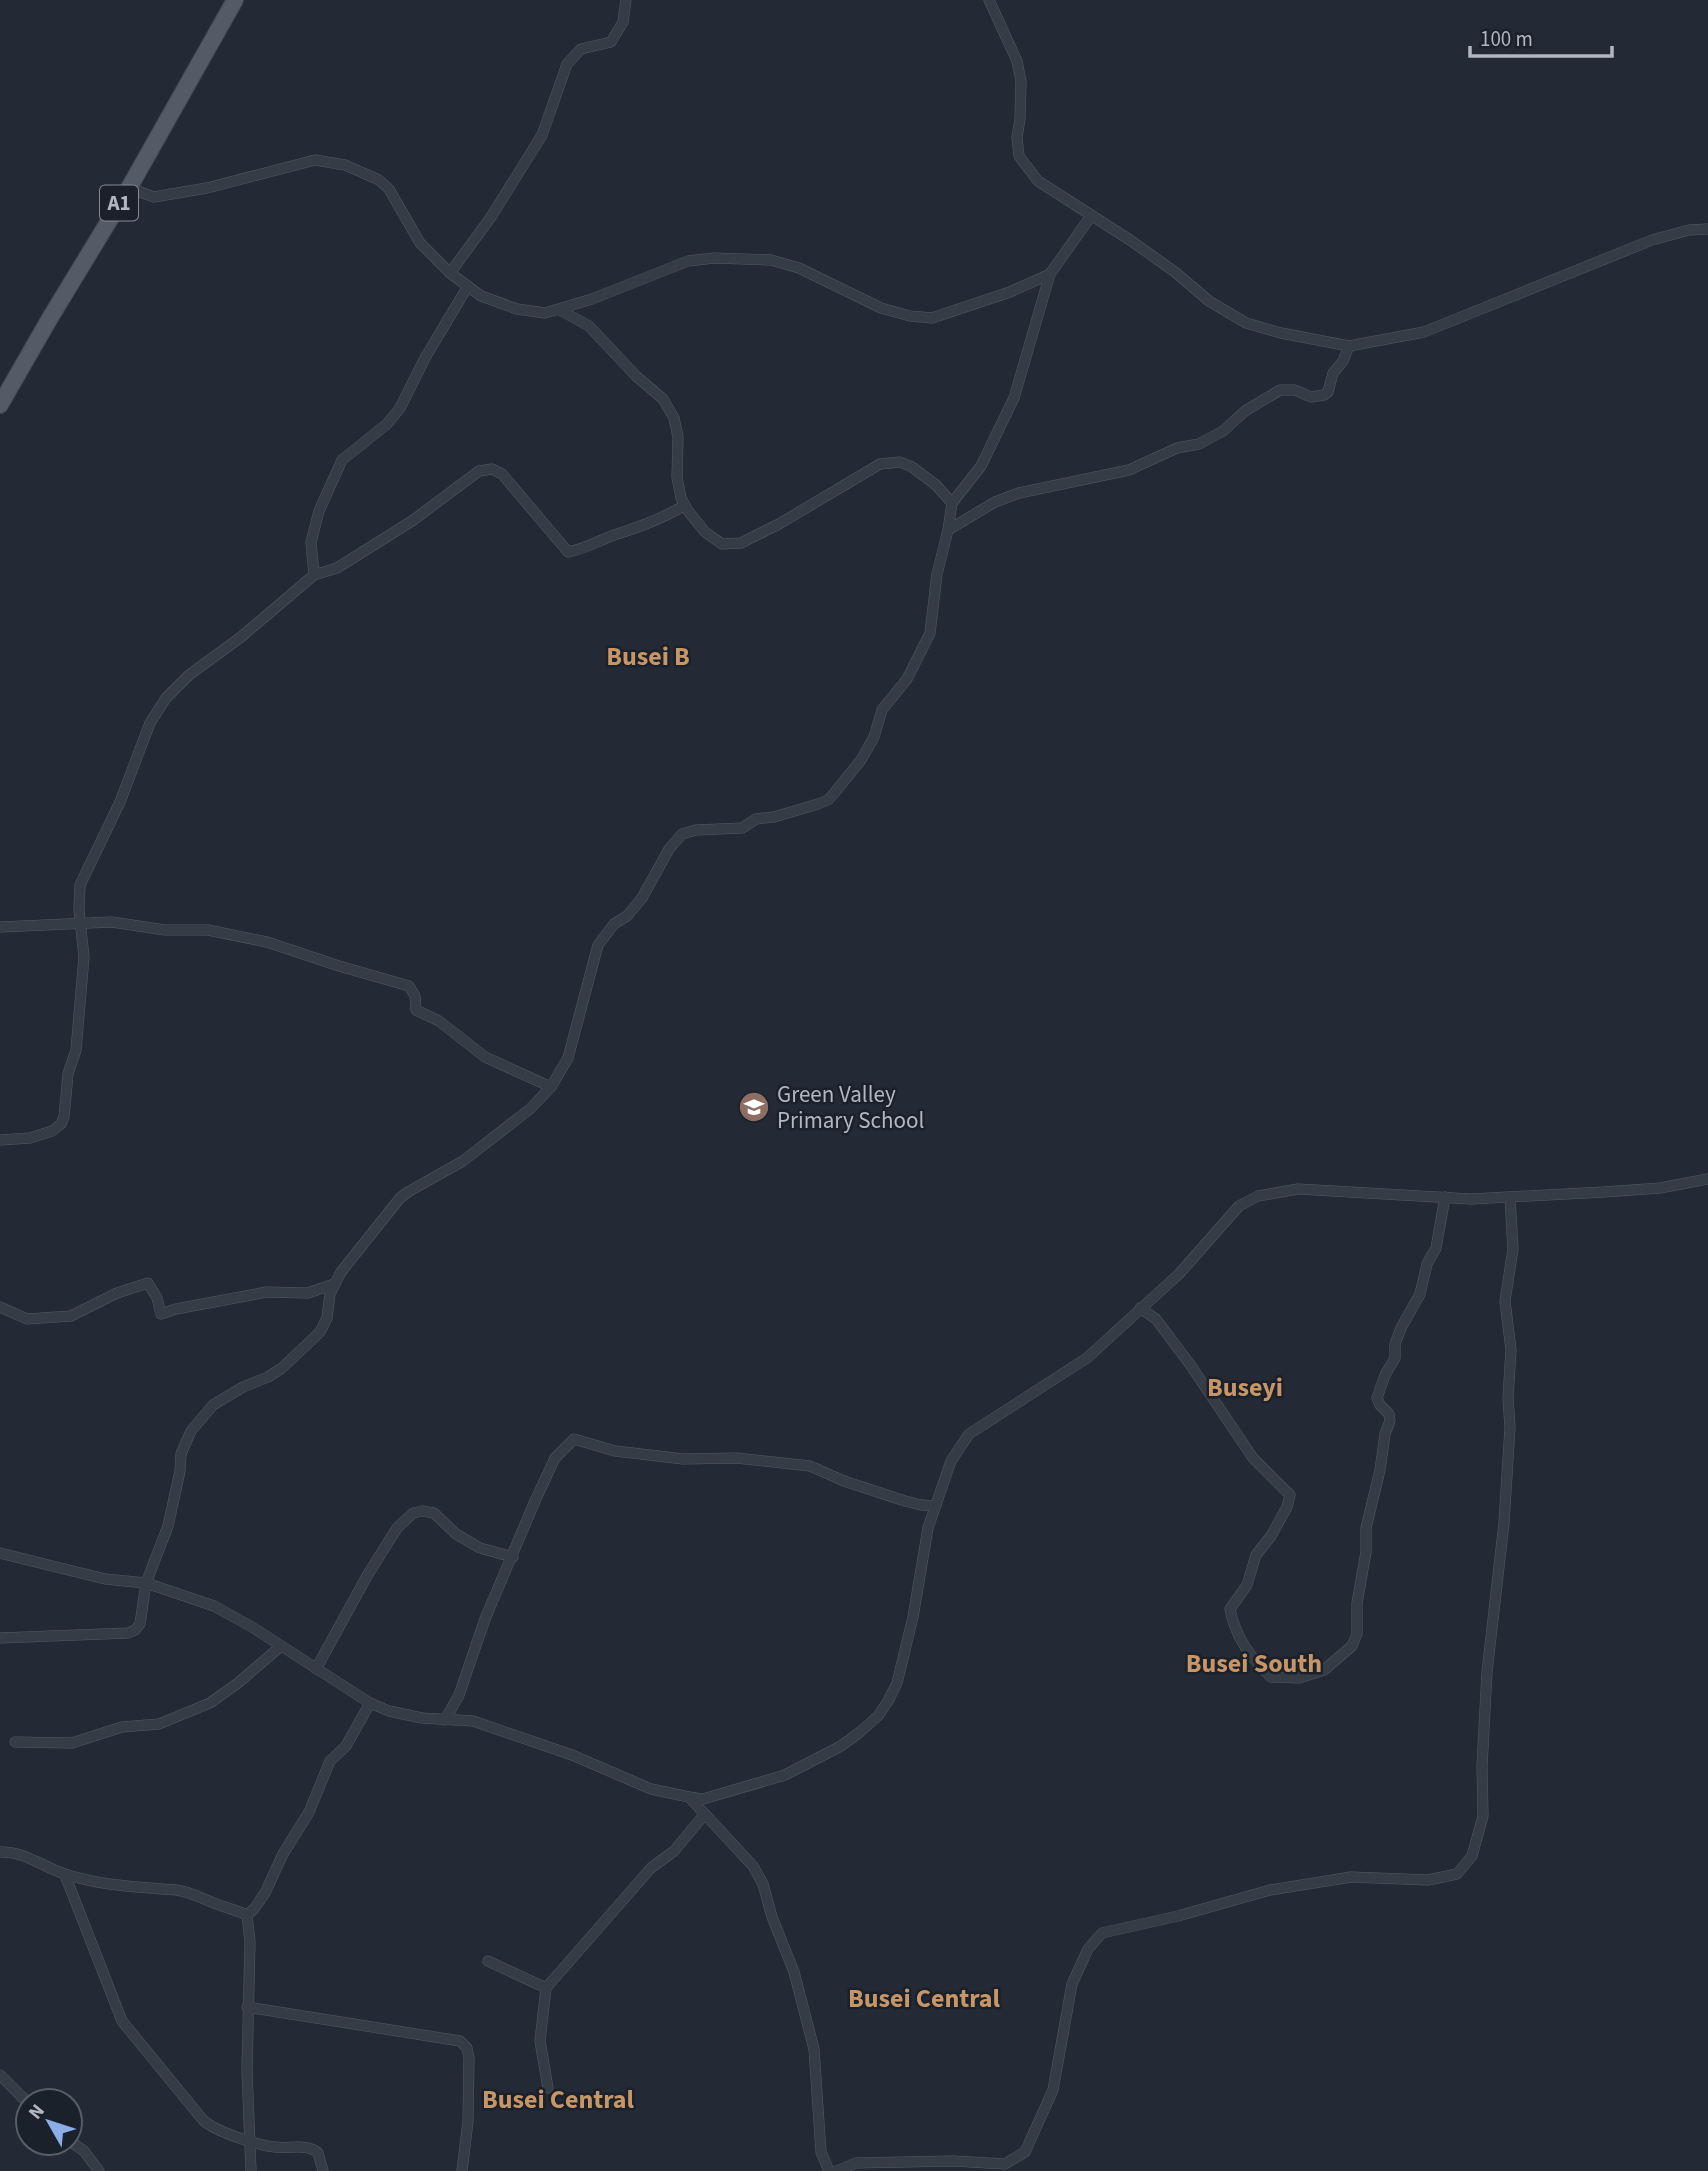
<svg xmlns="http://www.w3.org/2000/svg" width="1708" height="2171" font-family="'Source Sans 3',sans-serif">
	<rect width="100%" height="100%" fill="#232a35"/>
	<g fill="none" stroke-linecap="round" stroke-linejoin="round">
		<g stroke="#545964" stroke-width="11">
			<g id="street">
				<path d="M989,0L1017,61L1021,81L1020,119L1017,137L1019,156L1038,181L1130,240L1175,272L1209,301L1246,323L1281,333L1349,346L1424,332L1652,240L1689,230L1708,229"/>
				<path d="M129,188L154,197L207,188L315,160L345,165L379,180L389,189L420,243L450,273L481,296L517,309L545,313L592,299L688,261L714,258L771,260L799,268L881,308L910,316L932,318L1010,292L1050,274L1091,216"/>
				<path d="M450,273L491,217L542,135L567,64L581,49L611,42L623,22L626,0"/>
				<path d="M560,310L589,326L636,376L663,399L674,418L678,437L677,477L681,498L688,511L705,532L722,544L741,543L779,524L880,464L900,462L912,467L936,485L952,503"/>
				<path d="M948,530L995,502L1019,493L1129,470L1177,448L1199,444L1223,431L1245,411L1280,390H1295L1311,397L1324,395L1328,392L1333,373L1343,361L1349,346"/>
				<path d="M314,575L311,542L319,511L342,460L387,424L400,408L425,358L468,286"/>
				<path d="M0,927L112,922L165,930H208L267,942L339,966L409,986L415,996L416,1010L439,1021L485,1057L551,1087"/>
				<path d="M0,1140L30,1138L52,1131L61,1124L64,1117L68,1074L76,1050L84,957L79,910L80,885L120,802L150,723L166,698L189,675L241,637L314,575L337,568L412,521L479,471L492,469L502,474L568,552C585,549 598,541 614,535C640,527 662,519 685,505"/>
				<path d="M0,1307L27,1319L71,1316L117,1293L148,1283L157,1298L161,1314L176,1309L267,1292L308,1293L334,1284"/>
				<path d="M1140,1308L1156,1319L1189,1363L1253,1458L1290,1495L1287,1507L1271,1536L1256,1555L1247,1585L1230,1609C1235,1637 1251,1658 1271,1677L1299,1678L1324,1670L1352,1646L1357,1634V1603L1366,1552V1528L1380,1470L1385,1434L1390,1421L1389,1414L1380,1405L1377,1398L1385,1375L1395,1358V1344L1401,1328L1420,1294L1427,1264L1436,1248L1445,1197"/>
				<path d="M0,1553L105,1579L146,1583L214,1606L252,1627L370,1703L389,1711L422,1718L473,1721L572,1755L651,1789L689,1797L703,1799L785,1775L841,1746L860,1732L878,1716L888,1701L897,1683L913,1617L928,1528L951,1461L969,1434L1087,1358L1179,1274L1239,1206L1258,1196L1298,1189L1471,1199L1604,1192L1660,1188L1708,1179"/>
				<path d="M0,1638L128,1633L135,1630L140,1624L146,1583L168,1526L180,1471L181,1454L191,1431L213,1405L243,1387L268,1377L282,1368L320,1332L327,1318L330,1294L341,1272L400,1198L408,1192L463,1161L530,1109L551,1087L568,1058L598,945L614,924L627,916L642,898L669,849L682,834L696,830L742,828L756,819L774,817L818,804L828,800L835,792L861,760L874,737L882,710L907,679L930,633L937,574L948,530L952,503L981,466L1014,398L1050,274"/>
				<path d="M316,1669L367,1576L397,1528L413,1513L422,1511L434,1513L456,1534L480,1548L513,1557"/>
				<path d="M445,1720L459,1695L485,1619L535,1501L555,1458L574,1439L615,1451L641,1454L683,1459L736,1458L810,1466L844,1481L905,1501L921,1505L936,1506"/>
				<path d="M15,1742L72,1743L122,1727L159,1724L210,1703L238,1683L281,1646"/>
				<path d="M689,1797L753,1866L763,1884L772,1917L794,1972L814,2049L821,2152L829,2171"/>
				<path d="M0,1852C25,1851 42,1867 65,1874C101,1886 139,1887 176,1890C193,1892 206,1901 222,1906C231,1909 238,1911 247,1915L254,1909L265,1893L283,1854L309,1812L330,1761L346,1746L370,1703"/>
				<path d="M65,1875L122,2021L203,2120C214,2131 259,2146 275,2147C289,2149 308,2143 318,2153L323,2171"/>
				<path d="M247,1915L250,1942L247,2070L251,2171"/>
				<path d="M488,1961L546,1988L651,1868L674,1851L704,1815"/>
				<path d="M546,1988L540,2041L548,2088"/>
				<path d="M247,2007L460,2041L467,2048L469,2058L468,2121L462,2171"/>
				<path d="M0,2075L28,2103"/>
				<path d="M70,2141L84,2151L99,2171"/>
				<path d="M836,2171L856,2163L953,2161L1005,2164L1025,2152L1053,2090L1072,1984L1088,1949L1102,1933L1178,1916L1270,1890L1351,1877L1428,1880L1457,1874L1472,1856L1483,1816L1482,1766L1487,1672L1504,1523L1510,1427L1508,1398L1511,1350L1505,1301L1513,1249L1510,1198"/>
			</g>
		</g>
		<g stroke="#3f454f" stroke-width="18">
			<path id="primary" d="M0,405L50,318L129,188L235,0"/>
		</g>
		<use href="#street" stroke="#363c46" stroke-width="10"/>
		<use href="#primary" stroke="#545a66" stroke-width="16"/>
	</g>
	<defs>
		<g id="school-disc" transform="scale(1.575)"><circle r="9.5" fill="#8d6e63" stroke="#1b212a"/><path d="M0-5L7-2L0 1L-7-2ZM-4 1L0 2.5L4 1V4Q0 6-4 4Z" fill="#fff"/></g>
	</defs>
	<g fill-rule="evenodd">
		<use href="#school-disc" x="754" y="1107"/>
	</g>
	<g text-anchor="middle" dominant-baseline="central" stroke-width="5" stroke-linejoin="round" paint-order="stroke">
		<rect fill="#1b212a" stroke="#848994" stroke-width="2" x="100" y="185.5" width="38" height="35" rx="5"/>
		<g font-size="21" font-weight="bold" fill="#b1b6c2">
			<text x="119" y="203">A1</text>
		</g>
		<g font-size="23" fill="#b1b6c2" stroke="#1b212a" text-anchor="start">
			<text x="777" y="1094">Green Valley<tspan x="777" dy="26">Primary School</tspan></text>
		</g>
		<g font-size="26" font-weight="bold" fill="#c69668" stroke="#1b212a">
			<text x="648" y="656">Busei B</text>
			<text x="1245" y="1387">Buseyi</text>
			<text x="1254" y="1663">Busei South</text>
			<text x="924" y="1998">Busei Central</text>
			<text x="558" y="2099">Busei Central</text>
		</g>
	</g>
	<g transform="translate(49 2122) rotate(309)"><circle r="33" fill="#1b212a" stroke="#575d67" stroke-width="2"/>
	<path d="M0-5L12 26L0 18L-12 26Z" fill="#8dacea"/>
	<text y="-10" font-size="19" font-weight="bold" text-anchor="middle" fill="#b1b6c2">N</text>
	</g>
	<path d="M1470 46v10h142v-10" fill="none" stroke="#b1b6c2" stroke-width="3.5"/>
	<text x="1480" y="46" font-size="21" fill="#b1b6c2" stroke="#1b212a" stroke-width="5" paint-order="stroke">100 m</text>
</svg>
